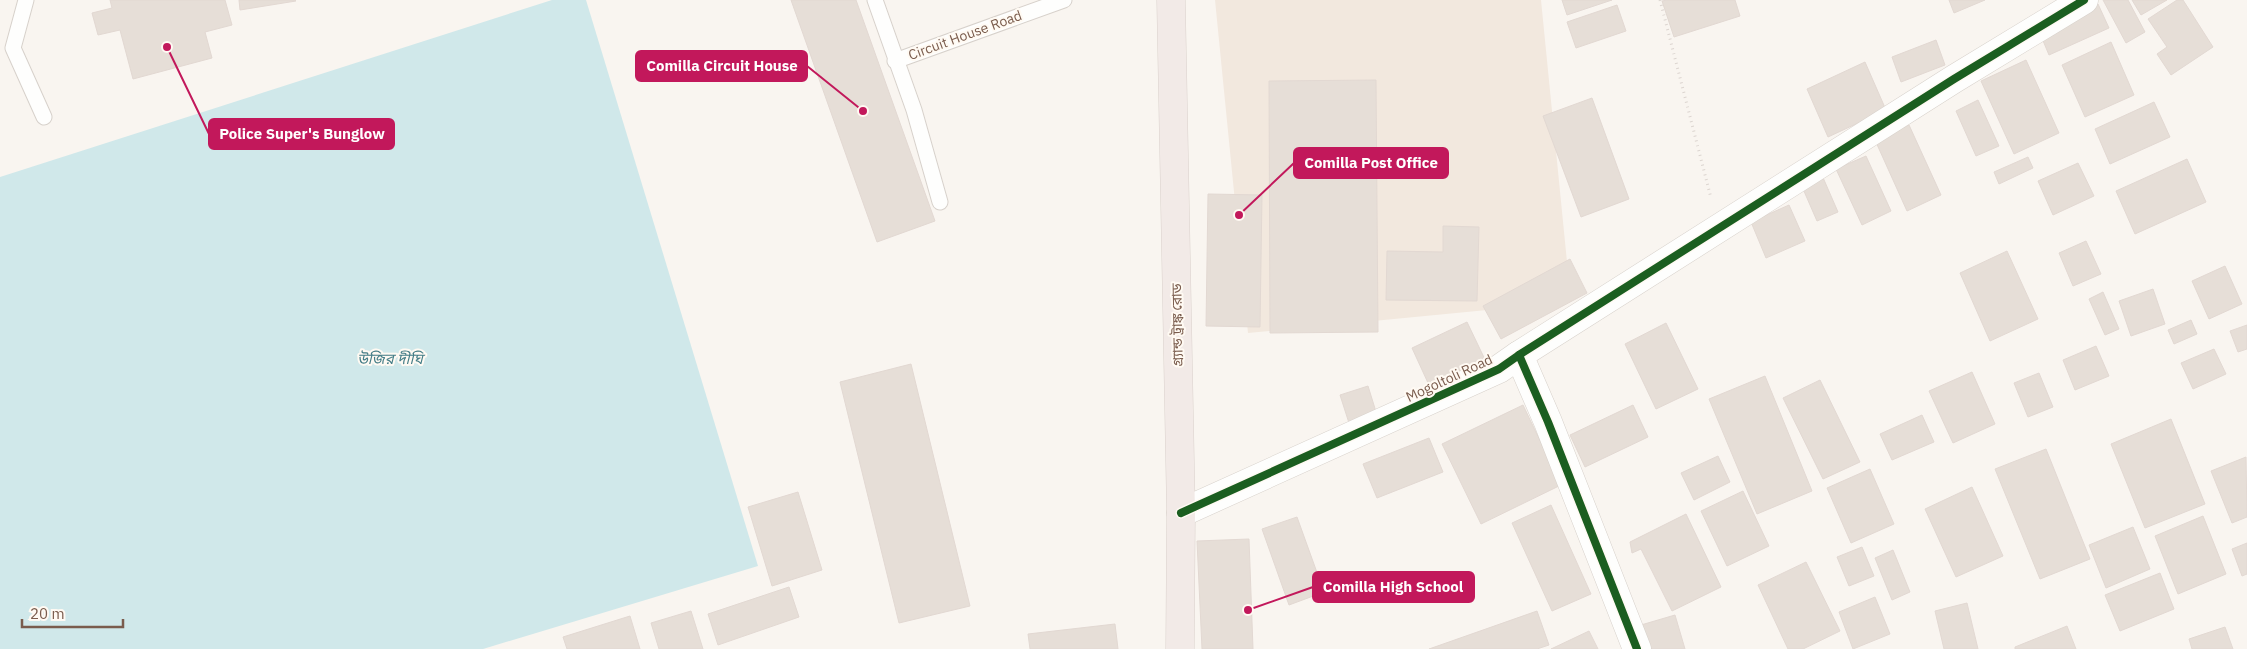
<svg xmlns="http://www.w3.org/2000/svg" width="2247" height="649" font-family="'IBM Plex Sans','Noto Sans Bengali',sans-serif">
	<rect width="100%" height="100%" fill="#f9f5f0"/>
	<path fill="#f2e8de" d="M1215,0H1541L1571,302L1248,333Z"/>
	<path fill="#d0e8ea" d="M552,0H586L758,566L483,649H0V177Z"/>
	<g fill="#e6ded7" stroke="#e2d8d2">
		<path d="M110,0H225L232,25L205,32L212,58L133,79L120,30L98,35L92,13L112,8Z"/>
		<path d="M239,0H295L296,1L240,10Z"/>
		<path d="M791,0H856L935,221L877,242Z"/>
		<path d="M1562,0H1612L1567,15Z"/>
		<path d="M1667,0H1735L1740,16L1674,37L1662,1Z"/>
		<path d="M1949,0H1985L1954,13Z"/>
		<path d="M2103,0H2128L2145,32L2126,43Z"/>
		<path d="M2132,0H2167L2141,15Z"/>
		<path d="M2177,0H2183L2213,47L2171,75L2157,54L2167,47L2148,19Z"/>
		<path d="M2098,4L2109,28L2049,55L2039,31Z"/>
		<path d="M1617,5L1626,31L1576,48L1567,22Z"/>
		<path d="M1936,40L1945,65L1901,82L1892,57Z"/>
		<path d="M2111,42L2134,95L2085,117L2062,65Z"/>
		<path d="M2026,60L2059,133L2014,154L1981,81Z"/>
		<path d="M1865,62L1886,110L1828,137L1807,89Z"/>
		<path d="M1376,80L1378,332L1270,333L1269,81Z"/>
		<path d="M1592,98L1629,199L1581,217L1543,116Z"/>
		<path d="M1978,100L1999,146L1976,156L1956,111Z"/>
		<path d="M2154,102L2170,137L2110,164L2095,129Z"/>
		<path d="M1909,125L1941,195L1907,211L1875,140Z"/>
		<path d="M1866,156L1891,211L1862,225L1836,169Z"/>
		<path d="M2028,157L2033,168L1999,184L1994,172Z"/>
		<path d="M2187,159L2206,202L2135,234L2116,191Z"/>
		<path d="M2078,163L2094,196L2053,215L2038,181Z"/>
		<path d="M1821,173L1838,212L1817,221L1800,182Z"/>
		<path d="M1208,194L1262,195L1260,327L1206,326Z"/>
		<path d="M1789,205L1805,241L1766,258L1751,222Z"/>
		<path d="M1443,226L1479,227L1477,301L1386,300L1387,251L1443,252Z"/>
		<path d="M2086,241L2101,274L2073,286L2059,253Z"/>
		<path d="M2007,251L2038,319L1990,341L1960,273Z"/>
		<path d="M1570,259L1587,293L1501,339L1483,306Z"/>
		<path d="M2225,266L2242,304L2209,319L2192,281Z"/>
		<path d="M2153,289L2165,324L2131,336L2119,301Z"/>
		<path d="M2103,292L2119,329L2105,335L2089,299Z"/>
		<path d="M2191,320L2197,334L2174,344L2168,330Z"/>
		<path d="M1467,322L1490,370L1434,396L1412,348Z"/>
		<path d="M1666,323L1698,389L1656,409L1625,344Z"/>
		<path d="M2247,325V349L2238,352L2230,331Z"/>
		<path d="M2096,346L2109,376L2075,390L2063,360Z"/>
		<path d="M2214,349L2226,374L2193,389L2181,363Z"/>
		<path d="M911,364L970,606L899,623L840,382Z"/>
		<path d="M1972,372L1995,424L1953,443L1929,391Z"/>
		<path d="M2039,373L2053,407L2028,417L2014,383Z"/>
		<path d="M1765,376L1812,491L1757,514L1709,399Z"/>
		<path d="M1820,380L1860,462L1823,479L1783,398Z"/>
		<path d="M1368,386L1377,415L1349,423L1340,395Z"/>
		<path d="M1523,405L1561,485L1481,524L1442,444Z"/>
		<path d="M1633,405L1648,437L1585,467L1570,435Z"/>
		<path d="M1922,415L1934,442L1892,460L1880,434Z"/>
		<path d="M2171,419L2205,504L2145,528L2111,444Z"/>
		<path d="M1429,438L1443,472L1377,498L1363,464Z"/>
		<path d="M2046,449L2090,559L2040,579L1995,469Z"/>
		<path d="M1718,456L1730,482L1694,500L1681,473Z"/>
		<path d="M2246,457L2247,517L2232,523L2211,471Z"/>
		<path d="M1870,469L1894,524L1851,543L1827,488Z"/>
		<path d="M1972,487L2003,556L1956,577L1925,509Z"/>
		<path d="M1743,491L1769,546L1727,566L1701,511Z"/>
		<path d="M798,492L822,570L772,586L748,507Z"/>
		<path d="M1551,505L1591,594L1552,611L1512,523Z"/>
		<path d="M1686,514L1721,587L1672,611L1641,549L1632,553L1630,542Z"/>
		<path d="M2203,516L2226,574L2178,594L2155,536Z"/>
		<path d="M1297,517L1324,592L1289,605L1262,529Z"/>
		<path d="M2133,527L2150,569L2106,588L2089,545Z"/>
		<path d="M1249,539L1253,649H1202L1197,541Z"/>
		<path d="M2247,543V574L2242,576L2232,549Z"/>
		<path d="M1862,547L1874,576L1849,586L1837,557Z"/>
		<path d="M1893,550L1910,592L1892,600L1875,558Z"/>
		<path d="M1806,562L1840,631L1803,649H1788L1758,585Z"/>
		<path d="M2160,573L2174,609L2120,631L2105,595Z"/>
		<path d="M789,587L799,617L718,645L708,614Z"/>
		<path d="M1875,597L1890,634L1853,649L1839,612Z"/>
		<path d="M1967,603L1978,649H1944L1935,611Z"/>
		<path d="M691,611L703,649H659L651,623Z"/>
		<path d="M1537,611L1549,645L1537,649H1429Z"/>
		<path d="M1675,615L1685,649H1648L1641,625Z"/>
		<path d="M630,616L640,649H567L563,637Z"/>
		<path d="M1115,624L1118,649H1030L1028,634Z"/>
		<path d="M2067,626L2076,649H2015V647Z"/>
		<path d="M2225,627L2233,649H2192L2189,639Z"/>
		<path d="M1589,631L1598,649H1551Z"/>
	</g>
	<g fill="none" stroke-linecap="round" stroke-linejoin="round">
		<g stroke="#d7d1cb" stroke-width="17">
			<g id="lane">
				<path d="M26,0L13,48L44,117"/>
				<path d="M875,0L914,110L940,202"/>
				<path d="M895,61L1064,0"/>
			</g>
		</g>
		<g stroke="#d7d1cb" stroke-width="29">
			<g id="street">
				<path d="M1519,355L1954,79L2084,0"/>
				<path d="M1181,513L1499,369L1519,355L1548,422L1637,649"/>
			</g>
		</g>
		<g stroke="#dad1cc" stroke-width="29">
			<path id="highway" d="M1171,0L1181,513L1180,649"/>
		</g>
		<path stroke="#dcd5d0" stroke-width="3" stroke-dasharray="1 4" stroke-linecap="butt" d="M1660,0L1711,198"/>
		<use href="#lane" stroke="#fefefd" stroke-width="15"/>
		<use href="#street" stroke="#fefefd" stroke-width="28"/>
		<use href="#highway" stroke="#f2eae7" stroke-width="28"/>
		<g stroke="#fffaf3" stroke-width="11">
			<g id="cycleway">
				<path d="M1519,355L1954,79L2084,0"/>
				<path d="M1181,513L1499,369L1519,355L1548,422L1637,649"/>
			</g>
		</g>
		<use href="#cycleway" stroke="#1b5e20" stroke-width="8"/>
	</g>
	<g text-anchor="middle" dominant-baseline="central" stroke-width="4" stroke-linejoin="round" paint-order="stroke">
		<g font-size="14" fill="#7a5c4d" stroke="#fffaf3">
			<text transform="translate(965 35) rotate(-20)">Circuit House Road</text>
			<text transform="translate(1177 325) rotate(-91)">গ্র্যান্ড ট্রাঙ্ক রোড</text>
			<text transform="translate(1449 378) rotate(-25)">Mogoltoli Road</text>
		</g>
		<g font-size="15" font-style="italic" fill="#437c86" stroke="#fffaf3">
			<text x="390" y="358">উজির দীঘি</text>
		</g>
	</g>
	<path fill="none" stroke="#c2185b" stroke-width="2" d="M863 111L807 66M167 47L209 134M1239 215L1294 163M1248 610L1313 587"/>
	<g fill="#c2185b" stroke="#fffaf3" stroke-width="2">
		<circle cx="863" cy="111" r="5"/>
		<circle cx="167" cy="47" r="5"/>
		<circle cx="1239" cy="215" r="5"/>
		<circle cx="1248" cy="610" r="5"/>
	</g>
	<g fill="#c2185b" stroke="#c2185b" stroke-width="2">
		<rect x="636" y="51" width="171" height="30" rx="5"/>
		<rect x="209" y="119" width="185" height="30" rx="5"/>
		<rect x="1294" y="148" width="154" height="30" rx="5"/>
		<rect x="1313" y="572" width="161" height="30" rx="5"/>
	</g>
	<g font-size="15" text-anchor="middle" font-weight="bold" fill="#fff">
		<text x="722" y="71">Comilla Circuit House</text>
		<text x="302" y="139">Police Super's Bunglow</text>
		<text x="1371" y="168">Comilla Post Office</text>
		<text x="1393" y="592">Comilla High School</text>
	</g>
	<path d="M22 619v8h101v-8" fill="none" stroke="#7a5c4d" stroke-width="2.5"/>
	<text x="30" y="619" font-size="15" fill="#7a5c4d" stroke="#fffaf3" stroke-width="4" paint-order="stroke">20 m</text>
</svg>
